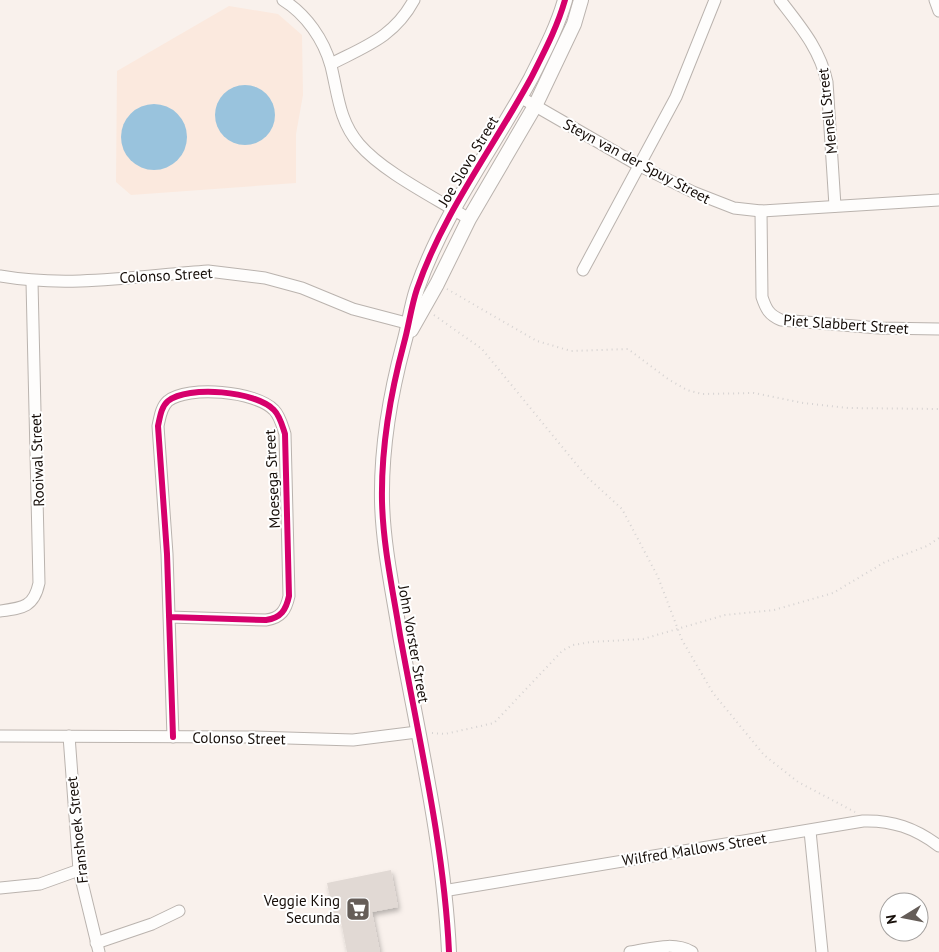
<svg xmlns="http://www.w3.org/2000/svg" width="939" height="952" font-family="'PT Sans',sans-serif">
	<defs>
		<filter id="shadow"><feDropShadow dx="2" dy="3.5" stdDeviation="2.5" flood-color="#0004"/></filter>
	</defs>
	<rect width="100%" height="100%" fill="#f9f1ec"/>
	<path fill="#fbe9de" d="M229,6L278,14L302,35L303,95L296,134V183L131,195L116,182L117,71Z"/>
	<g fill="#99c3dd">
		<circle cx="245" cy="115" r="30"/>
		<circle cx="154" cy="137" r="33"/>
	</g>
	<path fill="#e1d9d4" filter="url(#shadow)" d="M391,870L398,907L372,912L380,952H347L340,916L334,917L327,883Z"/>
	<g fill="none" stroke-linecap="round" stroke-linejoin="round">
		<g stroke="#bab3ae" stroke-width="13">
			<g id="minor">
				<path d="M283,0C306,14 324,40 331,66C338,94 339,121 359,144C384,173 436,198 469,219"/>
				<path d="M780,0C800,26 820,49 827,82L835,206"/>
				<path d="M935,0L939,11"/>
				<path d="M331,64C366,46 394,37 414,0"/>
				<path d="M520,97L638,165L693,192L734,208L761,211L939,200"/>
				<path d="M761,211L762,297C766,309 769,315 781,320L879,328L939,329"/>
				<path d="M583,270L676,97L715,0"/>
				<path d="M0,276C68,288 139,276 208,271L265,278L302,288L353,309L414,325"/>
				<path d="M0,611C23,608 34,607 39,583L32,282"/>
				<path d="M169,617L266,620C281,618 286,610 289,596L285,434C282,425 280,416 274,410C256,391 188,385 168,401C161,407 160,417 158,426L167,554L173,737"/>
				<path d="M0,736L252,737L353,740L417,732"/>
				<path d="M69,736L79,870L99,952"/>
				<path d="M810,831L822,952"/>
				<path d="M0,888L40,884L79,870"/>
				<path d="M443,891L863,821C892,820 915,828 939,846"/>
				<path d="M96,943L152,924L179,911"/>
				<path d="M630,952C651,949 673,941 692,952"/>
			</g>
		</g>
		<g stroke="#bab3ae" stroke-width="16">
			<g id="tertiary">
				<path d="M411,330L437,284L469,219L535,106L574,24L581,0"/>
				<path d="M449,952C444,846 419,740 400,635C393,591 383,546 382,501C381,447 390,395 404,343C409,325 411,307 417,289C443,213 493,148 531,78C544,52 557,28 565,0"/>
			</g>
		</g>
		<g stroke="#d6d3d2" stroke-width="2" stroke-dasharray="1 4" stroke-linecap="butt">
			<path d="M447,289L537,341L571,351L628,349L668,379L687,390L702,394L754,393L803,403L848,408L939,409"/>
			<path d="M434,315L482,349L586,476L622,509L658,577L682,640L713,693L764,755L798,782L855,812"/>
			<path d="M432,733L445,734L494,723L562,651L573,645L591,642L643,639L725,615L774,610L833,593L885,562L927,546L939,538"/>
		</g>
		<use href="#minor" stroke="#fefdfc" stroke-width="11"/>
		<use href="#tertiary" stroke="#fefdfc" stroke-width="14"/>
		<g stroke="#fff" stroke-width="9">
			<g id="cycleway">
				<path d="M169,617L266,620C281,618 286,610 289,596L285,434C282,425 280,416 274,410C256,391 188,385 168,401C161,407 160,417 158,426L167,554L173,737"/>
				<path d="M449,952C444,846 419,740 400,635C393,591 383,546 382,501C381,447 390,395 404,343C409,325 411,307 417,289C443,213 493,148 531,78C544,52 557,28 565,0"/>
			</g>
		</g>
		<use href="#cycleway" stroke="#d6006c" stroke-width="6"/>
	</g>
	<defs>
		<g id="supermarket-square" transform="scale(1.25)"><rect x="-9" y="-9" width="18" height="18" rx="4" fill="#655d58" stroke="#fff"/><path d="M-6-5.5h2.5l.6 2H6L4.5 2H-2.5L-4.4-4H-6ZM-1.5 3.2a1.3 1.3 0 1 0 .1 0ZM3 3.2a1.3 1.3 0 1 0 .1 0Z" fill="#fff"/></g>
	</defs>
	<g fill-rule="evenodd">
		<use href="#supermarket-square" x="358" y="909"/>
	</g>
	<g text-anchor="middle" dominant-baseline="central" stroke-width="4" stroke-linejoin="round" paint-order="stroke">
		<g font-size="15" fill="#160e09" stroke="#fff">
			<text transform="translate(827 111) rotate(-96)">Menell Street</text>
			<text transform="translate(468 161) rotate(-59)">Joe Slovo Street</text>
			<text transform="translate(637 161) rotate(28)">Steyn van der Spuy Street</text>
			<text transform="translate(166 275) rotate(-3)">Colonso Street</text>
			<text transform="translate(846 324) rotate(4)">Piet Slabbert Street</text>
			<text transform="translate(37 460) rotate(-92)">Rooiwal Street</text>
			<text transform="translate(272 479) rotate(-93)">Moesega Street</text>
			<text transform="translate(414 644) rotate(80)">John Vorster Street</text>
			<text transform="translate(239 738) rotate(1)">Colonso Street</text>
			<text transform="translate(77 830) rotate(-96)">Franshoek Street</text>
			<text transform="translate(694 849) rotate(-9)">Wilfred Mallows Street</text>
		</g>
		<g font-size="15" fill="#160e09" stroke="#fff" text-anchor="end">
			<text x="340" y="900">Veggie King<tspan x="340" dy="17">Secunda</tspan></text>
		</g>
	</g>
	<g transform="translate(904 917) rotate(260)"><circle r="24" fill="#ffffff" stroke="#a29f9d"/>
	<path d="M0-4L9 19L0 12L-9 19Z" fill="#655d58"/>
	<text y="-8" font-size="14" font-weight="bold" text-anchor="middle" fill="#160e09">N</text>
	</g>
</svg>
